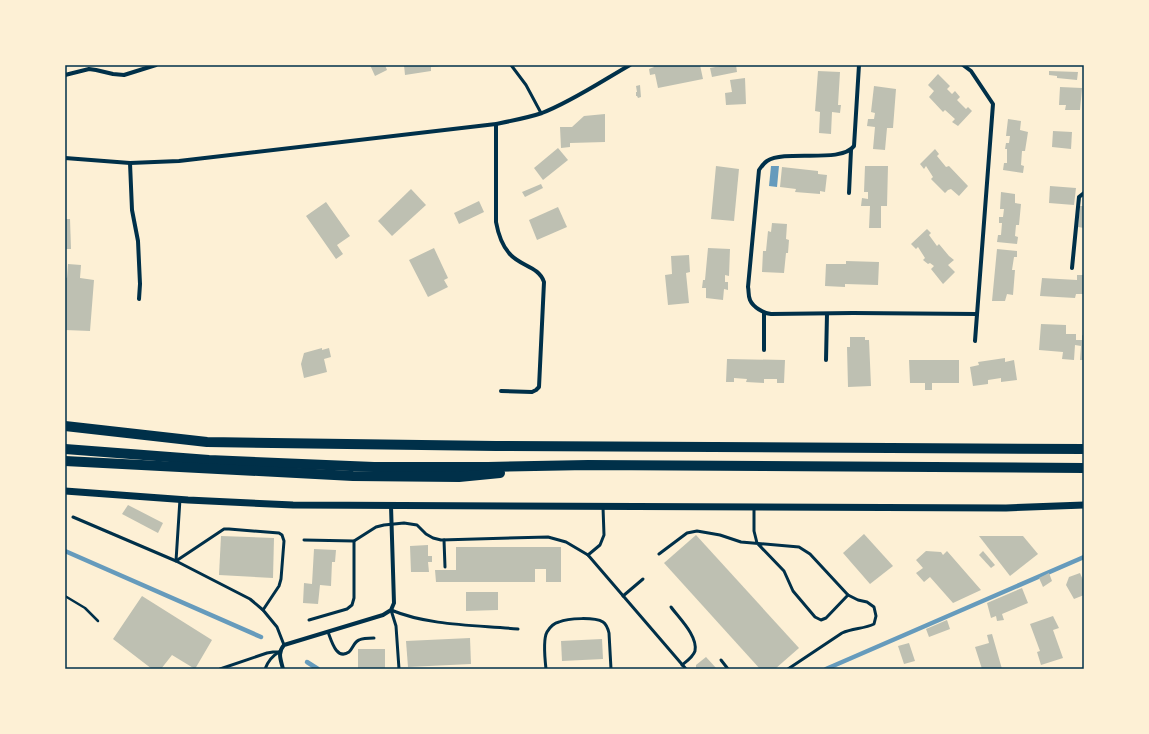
<svg xmlns="http://www.w3.org/2000/svg" width="1149" height="734" font-family="Figtree,sans-serif">
	<rect width="100%" height="100%" fill="#fdf0d5"/>
	<path fill="#669bbc" d="M771,166H779L777,187L769,186Z"/>
	<g fill="none" stroke-linecap="round" stroke-linejoin="round">
		<g stroke="#669bbc" stroke-width="4.5">
			<path d="M65,551L261,637"/>
			<path d="M307,662L318,669"/>
			<path d="M826,669L1084,557"/>
		</g>
	</g>
	<g fill="#bec0b2">
		<path d="M370,65H385L387,70L375,76Z"/>
		<path d="M404,65H440V66L431,67V71L405,75Z"/>
		<path d="M653,65H700L703,79L658,88L655,74L650,75L649,69L654,67Z"/>
		<path d="M726,65H736L737,72L712,77L710,68Z"/>
		<path d="M818,71L840,72L838,105H841L840,113L832,112L831,134L819,133L820,112L815,111Z"/>
		<path d="M1049,71L1078,72L1077,80L1057,78V76L1049,75Z"/>
		<path d="M938,74L950,86L947,89L952,94L955,91L960,97L957,100L966,109L968,107L972,111L958,126L952,122L955,119L945,110L943,112L929,97L934,91L928,85Z"/>
		<path d="M745,78L746,104L726,105L725,93L732,92L730,80Z"/>
		<path d="M640,85L641,97L638,98L637,96H636V92H637L636,86Z"/>
		<path d="M874,86L896,89L893,128H887L885,150L873,149L875,127L867,126L868,119H874L875,113L871,112Z"/>
		<path d="M1060,87L1082,88L1080,110H1065L1066,105H1059Z"/>
		<path d="M605,114V142L570,143V147L561,148L560,127H572L584,116Z"/>
		<path d="M1008,119L1021,121L1020,130L1028,132L1025,151H1022L1021,165L1024,166L1023,173L1003,170L1004,163H1007V149H1005L1006,143H1009L1010,136H1006Z"/>
		<path d="M1053,131L1072,132L1071,149L1052,147Z"/>
		<path d="M558,148L568,160L543,180L534,168Z"/>
		<path d="M935,149L939,154L937,156L946,167L949,166L968,186L959,196L951,189L948,190L945,193L931,179L933,177L926,166L924,169L920,164Z"/>
		<path d="M716,166L739,169L734,221L711,219Z"/>
		<path d="M865,166H888L887,206H881V228H869L870,206H861L862,198L868,199V192H864Z"/>
		<path d="M782,167L818,171V174L827,175L825,192L820,191V194L795,192L796,189L780,187Z"/>
		<path d="M541,184L543,188L525,197L522,192Z"/>
		<path d="M1050,186L1076,188L1074,205L1049,203Z"/>
		<path d="M411,189L426,205L392,236L378,221Z"/>
		<path d="M1001,192L1015,194V203L1021,204L1019,225H1016L1015,236L1018,237L1017,244L997,242L998,235H1001L1002,223H999V217H1003L1004,209H1000Z"/>
		<path d="M479,201L484,212L459,224L454,213Z"/>
		<path d="M326,202L350,236L337,245L343,254L336,259L306,216Z"/>
		<path d="M1080,206H1084V228L1078,227Z"/>
		<path d="M558,207L567,227L537,240L529,220Z"/>
		<path d="M65,219H70L71,249H65Z"/>
		<path d="M772,223L787,224L786,239L789,240L788,253H786L784,273L762,272L763,251H766L768,231L771,232Z"/>
		<path d="M927,229L931,233L929,235L937,246L939,244L949,256L954,260L948,265L955,272L943,284L931,269L934,266L930,263L928,264L923,260L925,258L918,247L916,249L911,244Z"/>
		<path d="M434,248L448,278L444,280L448,287L428,297L409,260Z"/>
		<path d="M708,248L730,249L729,276L725,275V282H728V290L724,289L723,300L706,298V288H702L703,280H705Z"/>
		<path d="M997,249L1017,251V257H1014L1012,270H1015L1013,295L1007,294L1005,301H992Z"/>
		<path d="M689,255L690,272L686,273L689,303L668,305L665,275L672,274L671,256Z"/>
		<path d="M846,261L879,262L878,285L845,284V287L825,286L826,264H846Z"/>
		<path d="M68,264L81,265L80,278L94,280L90,331L65,330V277L67,278Z"/>
		<path d="M1077,275H1084V294H1076L1075,298L1040,296L1042,278L1077,280Z"/>
		<path d="M1041,324L1066,325V334H1076V340H1082V335L1084,336V360H1080L1081,346L1075,345L1074,360L1062,359L1063,352L1039,350Z"/>
		<path d="M850,337H865V340H869L871,386L848,387L847,347H850Z"/>
		<path d="M322,348V350L329,348L331,357L324,359L327,372L304,378L301,364L304,353Z"/>
		<path d="M1005,358V362L1014,360L1017,380L1001,382V378L988,380V384L973,386L970,367L979,365L978,362Z"/>
		<path d="M727,359L785,360L784,383H777V379H764V383L746,382L747,379L734,378V382H726Z"/>
		<path d="M909,360H959V383H932V390H925V383H910Z"/>
		<path d="M128,505L163,523L158,533L122,514Z"/>
		<path d="M864,534L893,566L870,584L843,553Z"/>
		<path d="M696,535L799,648L775,669H760L664,563Z"/>
		<path d="M221,536L274,538L273,578L219,575Z"/>
		<path d="M979,536H1023L1038,554L1010,576Z"/>
		<path d="M428,545V556H432V562H428L429,572H411L410,546Z"/>
		<path d="M456,547H561V582H546V569H535V582H436L435,570H456Z"/>
		<path d="M314,549L336,550L335,562H332L331,586L320,585L318,604L303,603L304,583L312,584Z"/>
		<path d="M926,551L941,552L943,555L947,551L981,590L953,603L930,577L924,582L916,573L923,568L916,560Z"/>
		<path d="M983,551L995,565L991,568L979,555Z"/>
		<path d="M1049,573L1052,581L1043,587L1039,578Z"/>
		<path d="M1080,573L1083,580L1084,579V595L1074,599L1066,585L1069,577Z"/>
		<path d="M1022,588L1028,603L1002,614L1004,620L997,621L996,616L991,618L987,603Z"/>
		<path d="M466,592H498V610L466,611Z"/>
		<path d="M142,596L212,640L195,669L172,655L161,669H152L113,639Z"/>
		<path d="M1053,616L1059,628L1053,630L1063,658L1041,665L1037,652L1040,651L1030,624Z"/>
		<path d="M947,620L950,629L929,637L926,629Z"/>
		<path d="M992,634L1002,669H982L975,647L989,643L987,635Z"/>
		<path d="M470,638L471,664L408,667L406,641Z"/>
		<path d="M602,639L603,659L562,661L561,641Z"/>
		<path d="M909,643L915,661L904,664L898,646Z"/>
		<rect x="358" y="649" width="27" height="20"/>
		<path d="M706,657L717,669H696V665Z"/>
	</g>
	<g fill="none" stroke-linecap="round" stroke-linejoin="round">
		<path stroke="#003049" stroke-width="2.5" d="M65,596L85,608L98,621"/>
		<g stroke="#003049" stroke-width="3">
			<path d="M511,65L526,85L541,113"/>
			<path d="M180,499L176,561L250,599L263,610L277,627L284,645"/>
			<path d="M73,517L176,561L224,529H229L279,533L282,535L284,541L281,579L279,586L263,610"/>
			<path d="M304,540L354,541L376,527L384,525L404,523L417,525L426,534L433,538L441,540L548,537L566,542L588,555L686,669"/>
			<path d="M444,540L445,567"/>
			<path d="M659,554L687,533L697,531L720,535L741,542L799,547L810,554L848,595L826,618L821,620L815,617L793,591L784,571L757,543L754,531V507"/>
			<path d="M588,555L600,545L604,535L603,507"/>
			<path d="M623,596L643,579"/>
			<path d="M671,607C679,618 698,636 695,651C693,657 687,661 682,665"/>
			<path d="M309,620L347,609L352,605L354,598V541"/>
			<path d="M328,632C331,639 336,661 349,652C353,648 354,642 359,640C363,638 370,638 374,638"/>
			<path d="M721,660L728,669"/>
			<path d="M220,669L267,653L273,652H279"/>
			<path d="M265,669C268,661 272,656 279,652"/>
			<path d="M399,669L396,626L391,610C429,626 477,625 518,629"/>
			<path d="M546,669C545,660 543,639 547,632C550,627 554,623 559,622C568,618 595,617 603,622C606,624 608,629 609,633L611,669"/>
			<path d="M788,669L842,633C853,628 864,629 874,624L876,616L874,607L867,602L858,600L848,595"/>
		</g>
		<g stroke="#003049" stroke-width="4">
			<path d="M859,65L854,146C841,164 786,149 767,161C764,163 761,167 759,170L748,287C749,291 748,296 750,300C753,307 763,313 771,314L853,313L977,314"/>
			<path d="M963,65L971,71L993,104L975,341"/>
			<path d="M65,75L89,69L96,70L113,74L124,75L156,65"/>
			<path d="M496,124V222C498,233 502,245 509,253C519,266 539,266 544,282L539,387L536,390L532,392L501,391"/>
			<path d="M65,158L130,163L179,161L496,124C511,121 527,118 542,113C571,102 602,81 630,65"/>
			<path d="M130,163L132,210L138,241L140,284L139,299"/>
			<path d="M849,193L851,150"/>
			<path d="M1072,268L1079,197L1084,193"/>
			<path d="M764,350V313"/>
			<path d="M826,360L827,314"/>
			<path d="M283,669C281,660 277,653 284,645L383,615L391,610L394,603L391,506"/>
		</g>
		<path stroke="#003049" stroke-width="7" d="M65,491L188,500L293,505L1006,508L1084,505"/>
		<g stroke="#003049" stroke-width="10">
			<path d="M65,426L207,442L496,446L1084,449"/>
			<path d="M65,449L209,460L374,467H488L588,465L1084,468"/>
			<path d="M65,461L353,476L459,477L500,473"/>
		</g>
	</g>
	<rect width="1149" height="734" fill="none" stroke="#fdf0d5" stroke-width="132"/>
	<rect x="66" y="66" width="1017" height="602" fill="none" stroke="#003049" stroke-width="1.5"/>
</svg>
